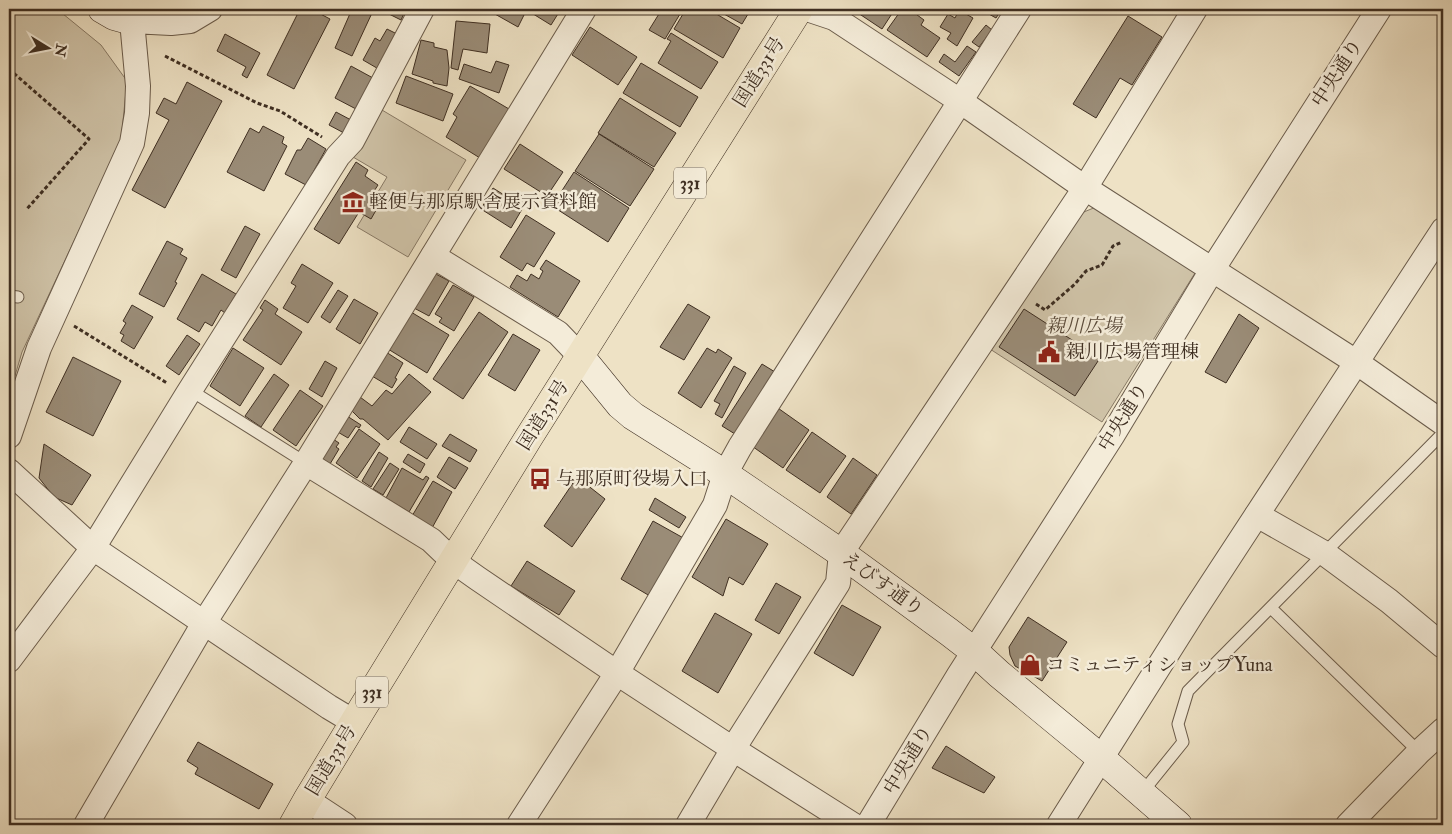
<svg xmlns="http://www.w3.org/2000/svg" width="1452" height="834" font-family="'IM FELL Double Pica','Noto Serif JP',serif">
	<rect width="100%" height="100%" fill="#eee2c5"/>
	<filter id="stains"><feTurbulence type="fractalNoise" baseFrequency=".004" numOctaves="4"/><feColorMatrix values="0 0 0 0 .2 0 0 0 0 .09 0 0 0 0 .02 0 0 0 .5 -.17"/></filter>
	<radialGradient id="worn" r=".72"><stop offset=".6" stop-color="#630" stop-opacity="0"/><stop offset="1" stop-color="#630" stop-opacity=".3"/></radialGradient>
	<g fill="#d0c4a9" stroke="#887a66">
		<path d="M9,9H57L101,45L127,81L121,141L22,352L9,396Z"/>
		<path d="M382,110L466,160L408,257L357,227L387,177L353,157Z"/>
		<path d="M1096,207L1195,273L1102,422L990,349L1079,214Z"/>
	</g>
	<g fill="#9a8c77" stroke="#3f2f22">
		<path d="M300,9H311L330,19L294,89L267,75Z"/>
		<path d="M352,9H363L372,13L352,56L335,48Z"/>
		<path d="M389,9H406L401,20L387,13Z"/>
		<path d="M486,9H527L518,27Z"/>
		<path d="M533,9H561L551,25L530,12Z"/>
		<path d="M662,9H683L665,39L649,30Z"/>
		<path d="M686,9H708L740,28L723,58L674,29Z"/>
		<path d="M727,9H751L742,24L724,14Z"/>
		<path d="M852,9H895L882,29Z"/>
		<path d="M902,9H909L924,20L921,25L940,38L927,57L887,30Z"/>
		<path d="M980,9H1002L996,18Z"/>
		<path d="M959,10L973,18L957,46L947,39L951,33L940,27L948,14L955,18Z"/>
		<path d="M1128,16L1162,37L1132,85L1120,78L1096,118L1073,104Z"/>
		<path d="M456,21L490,24L487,53L463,49L458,70L451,68Z"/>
		<path d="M986,25L992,30L979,47L972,42Z"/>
		<path d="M590,27L637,57L618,85L572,55Z"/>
		<path d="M387,29L401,36L382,71L363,60L375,38L380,41Z"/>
		<path d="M671,33L718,62L701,89L658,63L671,41L667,39Z"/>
		<path d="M225,34L260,53L247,78L242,75L246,67L217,51Z"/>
		<path d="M421,40L434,43V47L447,50L449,68L447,86L433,83V81L412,74Z"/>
		<path d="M967,46L976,52L959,76L939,62L944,54L955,62Z"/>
		<path d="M496,61L509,65L499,93L459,79L464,64L491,73Z"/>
		<path d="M641,63L698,97L680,127L623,93Z"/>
		<path d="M351,66L373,78L356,109L335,98Z"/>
		<path d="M406,76L453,94L443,121L396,103Z"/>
		<path d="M187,82L222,101L165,208L132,190L169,120L156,113L164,98L176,104Z"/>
		<path d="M470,86L509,109L480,158L446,137L457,117L453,114Z"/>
		<path d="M620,98L676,133L654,167L598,133Z"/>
		<path d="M336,112L351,120L344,133L329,125Z"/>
		<path d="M263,126L284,137L282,143L287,146L264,191L227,172L250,128L259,133Z"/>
		<path d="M599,134L654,169L630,206L575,171Z"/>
		<path d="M308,138L326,149L306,185L285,174L297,150H301Z"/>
		<path d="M520,144L563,172L547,196L504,169Z"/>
		<path d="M356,162L368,170L365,176L378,185L369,199L379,205L371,219L359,212L339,244L314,229Z"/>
		<path d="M574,172L629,208L608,242L552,206Z"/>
		<path d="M493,188L512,200L516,192L528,199L511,228L481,209Z"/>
		<path d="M526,215L555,233L534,267L527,263L522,271L500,257Z"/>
		<path d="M245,226L260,234L236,278L221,270Z"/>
		<path d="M167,241L183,249L180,254L187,258L175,282L177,283L164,307L139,294Z"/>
		<path d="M546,260L580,281L558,317L510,287L517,275L527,281L531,274L539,279L543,271L540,269Z"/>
		<path d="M302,264L333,283L308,323L283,308L296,286L291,283Z"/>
		<path d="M434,273L449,281L429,316L414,308Z"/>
		<path d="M202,274L236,294L225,313L221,310L212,326L205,322L199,332L177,319Z"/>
		<path d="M453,285L474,297L454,331L439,322L442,318L435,314Z"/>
		<path d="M338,290L348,296L330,323L321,317Z"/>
		<path d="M354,299L378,313L360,344L336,329Z"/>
		<path d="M265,300L278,309L275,314L302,332L281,365L243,340L263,310L260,308Z"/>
		<path d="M688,304L710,317L684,360L660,347Z"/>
		<path d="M132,305L153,317L134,349L121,341L124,335L120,333L126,323L123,321Z"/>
		<path d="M1024,309L1100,358L1075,396L999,347Z"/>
		<path d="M411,312L449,335L427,373L388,349Z"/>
		<path d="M479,312L508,332L463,399L433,379Z"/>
		<path d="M1239,314L1259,328L1226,383L1205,372Z"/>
		<path d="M513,334L540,350L515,391L488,375Z"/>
		<path d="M187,335L200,344L179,375L166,366Z"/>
		<path d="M233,348L264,368L240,406L210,386Z"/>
		<path d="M707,348L716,353L718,349L732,358L701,408L678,393Z"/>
		<path d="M386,352L403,363L395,378L397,379L392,388L372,376Z"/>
		<path d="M73,357L121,381L93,436L46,412Z"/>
		<path d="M325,361L337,368L322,397L309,389Z"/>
		<path d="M762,364L775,372L735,434L722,426Z"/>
		<path d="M734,366L746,373L722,418L715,414L720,404L714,401Z"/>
		<path d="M274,374L289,385L261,427L245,416Z"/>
		<path d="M409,374L431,392L388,440L363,419H360L350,409L360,397L372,406L386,390L392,394Z"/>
		<path d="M300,390L323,406L296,446L273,430Z"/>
		<path d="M775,406L809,430L783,468L749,444Z"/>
		<path d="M347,416L361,425L359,428L356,426L348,438L336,431Z"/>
		<path d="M409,427L437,444L427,459L400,442Z"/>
		<path d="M359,429L380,444L357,478L336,463Z"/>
		<path d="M812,432L846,456L820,493L786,470Z"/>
		<path d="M450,434L477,450L470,462L442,446Z"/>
		<path d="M333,439L339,443L336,447L339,449L330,464L320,457Z"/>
		<path d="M44,444L91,475L72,505L54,497L39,478Z"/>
		<path d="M379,452L388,458L371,487L362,481Z"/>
		<path d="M408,454L425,464L420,473L403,462Z"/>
		<path d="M449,457L468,468L455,489L437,477Z"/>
		<path d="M853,458L877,475L851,514L827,497Z"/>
		<path d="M390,463L399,469L383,495L373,489Z"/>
		<path d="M402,468L423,480L426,476L429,478L409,512L386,498Z"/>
		<path d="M577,477L605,499L572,547L544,526Z"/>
		<path d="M433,481L452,492L432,528L412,516Z"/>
		<path d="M655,498L686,517L679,528L649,510Z"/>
		<path d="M726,519L768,544L743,585L729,577L723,596L692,577Z"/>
		<path d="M653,521L687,540L655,599L621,579Z"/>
		<path d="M527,561L575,591L559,615L511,586Z"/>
		<path d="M776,583L801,597L779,634L755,620Z"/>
		<path d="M842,605L881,627L853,676L814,653Z"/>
		<path d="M715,613L752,634L718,693L682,671Z"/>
		<path d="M1028,617L1067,642L1042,681L1015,666L1010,655L1009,647Z"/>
		<path d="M198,742L273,784L259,809L195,774L198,768L187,761Z"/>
		<path d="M946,746L995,777L984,793L932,768Z"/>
	</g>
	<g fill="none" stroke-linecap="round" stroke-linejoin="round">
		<g stroke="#6b5c4b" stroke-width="13">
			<g id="lane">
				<path d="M9,296L18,297"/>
				<path d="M190,390L306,463"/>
				<path d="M1271,608L1419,752"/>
				<path d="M1141,794L1183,742L1178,724L1188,691L1443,433"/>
			</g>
		</g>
		<g stroke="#6b5c4b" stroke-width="26">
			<g id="street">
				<path d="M807,9L834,18L960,101L1085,188L1356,362L1443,423"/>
				<path d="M433,256L558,333L580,356"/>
				<path d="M9,436L39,348L132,143L137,113L138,86L132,21L171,23L190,21L210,9"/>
				<path d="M306,463L431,540L453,561L477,578L617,673L733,749L853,825"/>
				<path d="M9,471L93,548L329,707L354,722"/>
				<path d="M1257,515L1324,553L1389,601L1443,646"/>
				<path d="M9,660L93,548L187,395L338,156L352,141L422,9"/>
				<path d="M307,800L345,825"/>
				<path d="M86,825L204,623L306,463L584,9"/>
				<path d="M519,825L617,673L715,505L725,474L740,447L1019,9"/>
				<path d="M688,825L733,749L838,583L841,553L1085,188L1195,9"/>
				<path d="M868,825L959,675L1112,436L1212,270L1379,9"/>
				<path d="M1059,825L1192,614L1443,230"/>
				<path d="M1348,825L1419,752L1443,730"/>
			</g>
		</g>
		<g stroke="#3f2f22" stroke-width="29">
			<g id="secondary">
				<path d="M102,9L114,16L132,21L135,9"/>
				<path d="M580,356L620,405L633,416L725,474L841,553L949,632L975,652L999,674L1102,759L1178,825"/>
			</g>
		</g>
		<g stroke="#3f2f22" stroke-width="29">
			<path id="highway" d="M293,825L307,800L362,709L529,437L799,9"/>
		</g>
		<g stroke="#3f2f22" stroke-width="3" stroke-dasharray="4 2.5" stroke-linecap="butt">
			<path d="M165,56L257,103L280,111L322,137"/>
			<path d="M9,69L89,139L26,210"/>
			<path d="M1036,304L1045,310L1075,284L1086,271L1102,265L1113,246L1122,242"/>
			<path d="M74,326L167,383"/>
		</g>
		<use href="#lane" stroke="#f4ecd9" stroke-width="11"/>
		<use href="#street" stroke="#f4ecd9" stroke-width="24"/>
		<use href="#secondary" stroke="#f4ecd9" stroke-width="28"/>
		<use href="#highway" stroke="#eee2c5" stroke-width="28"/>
	</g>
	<defs>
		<g id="museum-bare" transform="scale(1.725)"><path d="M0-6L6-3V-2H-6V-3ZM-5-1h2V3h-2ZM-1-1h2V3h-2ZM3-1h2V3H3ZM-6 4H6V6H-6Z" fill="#8f2418" stroke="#f4ecd9" stroke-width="2.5" paint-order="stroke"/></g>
		<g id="civic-bare" transform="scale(1.725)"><path d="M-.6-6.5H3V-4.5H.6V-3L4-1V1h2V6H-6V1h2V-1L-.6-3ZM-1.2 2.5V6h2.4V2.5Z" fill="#8f2418" stroke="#f4ecd9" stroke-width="2.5" paint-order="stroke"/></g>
		<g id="bus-bare" transform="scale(1.725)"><path d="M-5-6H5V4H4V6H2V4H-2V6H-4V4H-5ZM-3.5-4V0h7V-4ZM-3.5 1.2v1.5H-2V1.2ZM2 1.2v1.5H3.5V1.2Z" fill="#8f2418" stroke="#f4ecd9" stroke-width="2.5" paint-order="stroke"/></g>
		<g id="shop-bare" transform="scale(1.725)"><path d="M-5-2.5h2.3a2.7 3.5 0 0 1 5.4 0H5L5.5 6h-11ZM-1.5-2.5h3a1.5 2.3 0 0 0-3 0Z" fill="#8f2418" stroke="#f4ecd9" stroke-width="2.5" paint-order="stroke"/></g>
	</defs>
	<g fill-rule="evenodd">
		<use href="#museum-bare" x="353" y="202"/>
		<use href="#civic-bare" x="1049" y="352"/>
		<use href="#bus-bare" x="540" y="479"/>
		<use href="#shop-bare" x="1030" y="665"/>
	</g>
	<g text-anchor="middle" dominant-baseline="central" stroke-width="5" stroke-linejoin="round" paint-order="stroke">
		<g fill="#f4ecd9" stroke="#756859" stroke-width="1">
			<rect x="674" y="167.5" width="32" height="31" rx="4"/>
			<rect x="356" y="676.5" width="32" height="31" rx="4"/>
		</g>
		<g font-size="18" font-weight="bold" fill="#3f2f22">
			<text x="690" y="183">331</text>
			<text x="372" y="692">331</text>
		</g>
		<g font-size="19" fill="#3f2f22" stroke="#f4ecd9">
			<text transform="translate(759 72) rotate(-58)">国道331号</text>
			<text transform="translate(1337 73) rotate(-57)">中央通り</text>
			<text transform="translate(543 415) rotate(-58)">国道331号</text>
			<text transform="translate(1123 417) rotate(-58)">中央通り</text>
			<text transform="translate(883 584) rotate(36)">えびす通り</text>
			<text transform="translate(331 760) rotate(-59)">国道331号</text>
			<text transform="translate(908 760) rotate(-59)">中央通り</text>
		</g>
		<g font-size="19" fill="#3f2f22" stroke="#f4ecd9" text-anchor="start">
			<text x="369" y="202">軽便与那原駅舎展示資料館</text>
			<text x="1066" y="352">親川広場管理棟</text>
			<text x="556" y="479">与那原町役場入口</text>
			<text x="1046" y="665">コミュニティショップYuna</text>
		</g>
		<g font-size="19" font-style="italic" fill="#5c4d3d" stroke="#f4ecd9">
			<text x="1084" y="326">親川広場</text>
		</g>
	</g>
	<rect width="1452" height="834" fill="none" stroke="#eee2c5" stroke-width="30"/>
	<rect x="10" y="10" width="1432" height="814" fill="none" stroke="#3f2f22" stroke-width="2.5"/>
	<rect x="15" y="15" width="1422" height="804" fill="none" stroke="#3f2f22"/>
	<g transform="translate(48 48) rotate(100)" stroke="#f4ecd9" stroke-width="4" paint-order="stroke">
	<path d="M0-4L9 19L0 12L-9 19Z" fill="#3f2f22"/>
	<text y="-8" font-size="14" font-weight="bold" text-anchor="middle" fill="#3f2f22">N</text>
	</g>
	<rect width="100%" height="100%" filter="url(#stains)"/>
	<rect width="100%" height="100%" fill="url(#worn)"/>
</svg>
